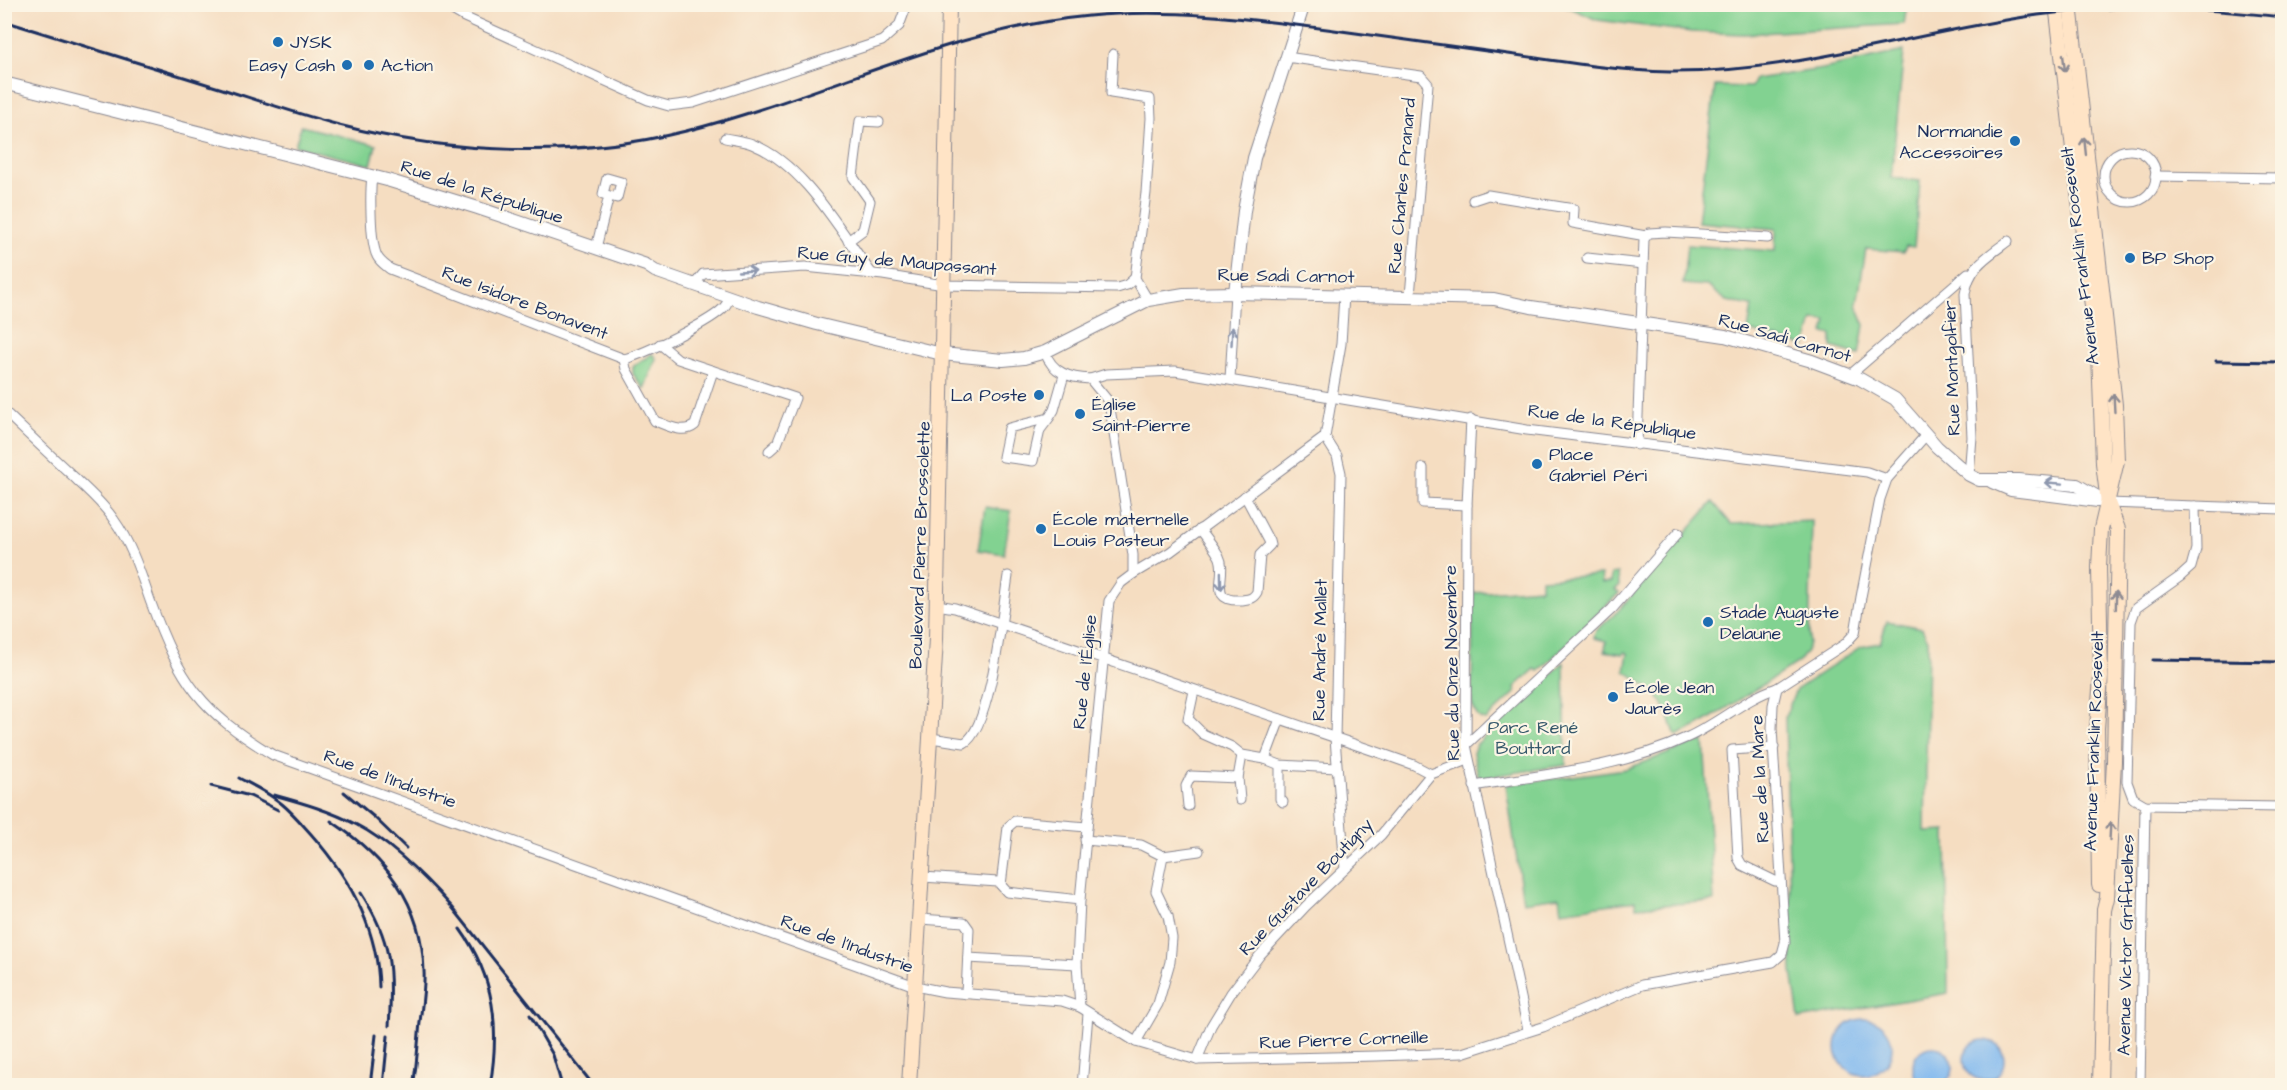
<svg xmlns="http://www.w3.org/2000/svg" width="2287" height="1090" font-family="'Architects Daughter',sans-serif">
	<rect width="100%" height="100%" fill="#fcf5e5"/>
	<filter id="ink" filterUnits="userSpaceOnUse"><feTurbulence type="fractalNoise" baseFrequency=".0167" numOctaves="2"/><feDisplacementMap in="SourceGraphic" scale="12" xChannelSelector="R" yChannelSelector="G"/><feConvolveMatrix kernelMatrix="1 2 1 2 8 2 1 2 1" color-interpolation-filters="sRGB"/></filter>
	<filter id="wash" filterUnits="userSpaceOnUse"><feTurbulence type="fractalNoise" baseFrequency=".008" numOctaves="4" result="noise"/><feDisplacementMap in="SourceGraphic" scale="24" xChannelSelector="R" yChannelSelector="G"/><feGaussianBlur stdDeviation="1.35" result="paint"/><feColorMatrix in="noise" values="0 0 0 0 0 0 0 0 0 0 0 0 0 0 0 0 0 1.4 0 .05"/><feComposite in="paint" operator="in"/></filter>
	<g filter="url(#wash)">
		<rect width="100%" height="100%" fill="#f5ddc1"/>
		<g fill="#82d291" stroke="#4e8078" stroke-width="1.5">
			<path d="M1564,5H1907L1904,24L1744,34L1692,32L1597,20Z"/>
			<path d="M1904,51L1891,178L1920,181L1914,247L1906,246L1904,252L1866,249L1857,304L1864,325L1859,355L1832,347V335L1824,333L1827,321L1813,320L1806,346L1748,331L1752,306L1727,301L1707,286L1683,284L1687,245L1775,251L1776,229L1698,222L1715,86L1751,87L1755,79L1823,69Z"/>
			<path d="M301,126L376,145L371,165L295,146Z"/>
			<path d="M652,354L655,356L656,359L644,389L633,374V366Z"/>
			<path d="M1713,502L1731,524L1812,521L1809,642L1807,651L1799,662L1698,726L1676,736C1661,695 1661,695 1625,671L1628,653L1624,652V654L1605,651L1606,641L1594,638L1595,632L1617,612Z"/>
			<path d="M985,507L1011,511L1004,554L978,550Z"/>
			<path d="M1618,573L1619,586L1615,590L1619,593L1539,671L1535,669L1515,687L1516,692L1486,720C1477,720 1474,710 1472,703L1473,593L1541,588V579L1601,575L1602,583L1611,582V574Z"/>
			<path d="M1887,621L1922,628L1928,640L1925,832L1946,831L1948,993L1799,1019L1792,971L1785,717L1796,690L1860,647L1880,643Z"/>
			<path d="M1564,662L1566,765L1479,778L1473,753L1476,745L1518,705L1522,706L1537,692V688Z"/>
			<path d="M1704,740L1714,901L1636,907L1635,901L1561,911L1559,897L1523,902L1506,785L1626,769Z"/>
		</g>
		<g fill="#7fb8ef" stroke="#4d74a6" stroke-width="1.5">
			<circle cx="1864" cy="1047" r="28"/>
			<circle cx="1984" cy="1060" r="20"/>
			<circle cx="1933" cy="1067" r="20"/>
		</g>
	</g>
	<g filter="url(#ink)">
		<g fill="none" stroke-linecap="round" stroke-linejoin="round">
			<g stroke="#888690" stroke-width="11">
				<g id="minor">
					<path d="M442,4L464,17L648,100L669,106L693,103L882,41L899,26L905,10"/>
					<path d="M1113,54L1111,93L1150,99L1151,118L1146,193L1135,278L1148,300"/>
					<path d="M1286,57L1421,76L1428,84L1410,296"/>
					<path d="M725,138C734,140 744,141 752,144C805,165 840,231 872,274"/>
					<circle cx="2130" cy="176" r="26"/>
					<path d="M372,176C370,192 370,242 377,256C380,262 385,265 390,269L624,359C642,355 715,320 725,306C727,304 728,300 728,297"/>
					<path d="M2155,176L2282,178"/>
					<path d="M607,178L621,182L617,198L603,194Z"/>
					<path d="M1473,200L1488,195L1574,209L1573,223L1646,236"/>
					<path d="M848,241L863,230L870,201L853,177L860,121L879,122"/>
					<path d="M596,248L609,196"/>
					<path d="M1587,258L1643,264"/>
					<path d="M694,285L703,274L805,267L883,275L944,285L1117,288L1127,285L1135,278"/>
					<path d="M660,344L678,359L795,398L777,444L769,451"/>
					<path d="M1045,352C1052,373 1070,378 1090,379L1109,402L1133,555V574L1121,583L1109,601L1080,900L1077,964L1080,1007"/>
					<path d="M624,359L626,369L655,421C667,425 683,435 695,425L713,371"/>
					<path d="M1850,375L1968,273"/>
					<path d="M1090,379L1106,374L1175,371L1527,430L1867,472L1887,479"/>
					<path d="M1230,379L1235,293"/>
					<path d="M4,411C27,433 50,455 74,477C87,490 104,504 114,520C132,545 141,575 151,603C180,682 201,712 273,755L915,986L945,992L1062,1001L1080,1007L1136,1042L1197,1060L1377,1056L1462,1053L1543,1027L1642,985L1773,962L1782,954L1785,943L1772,728L1773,705L1777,688L1845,644L1855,633L1861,597L1880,499L1887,479L1926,435"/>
					<path d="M1049,418L1040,430L1033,461L1003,457L1009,428L1049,418L1054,410L1064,375"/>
					<path d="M1471,419L1467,505L1466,745L1528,1030"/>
					<path d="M1325,437L1337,456L1341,473L1335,738L1345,869"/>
					<path d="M1637,445L1644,239L1649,233L1666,232L1768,238"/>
					<path d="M1423,468V503L1467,505"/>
					<path d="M1969,475L1972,437L1965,294C1969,266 1987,257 2008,241"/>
					<path d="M2108,503L2282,509"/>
					<path d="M2195,506L2196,549L2191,567L2181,576L2136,608L2131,622L2127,782L2133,798L2145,805L2282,807"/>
					<path d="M1200,529C1207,538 1214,547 1219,556C1229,575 1205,602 1242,600C1249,599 1253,599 1257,592L1260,555L1270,545L1269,541L1245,496"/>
					<path d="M1133,574L1170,552L1325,437L1341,344L1344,295"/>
					<path d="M937,605L955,608L1383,754L1414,765L1431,774L1468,760"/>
					<path d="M1194,691L1188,719L1203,734L1232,747L1242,755L1265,759L1280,765L1337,768"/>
					<path d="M931,738L964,743C991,730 1003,607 1008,576"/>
					<path d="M1466,745L1612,609L1678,533"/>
					<path d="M1774,747L1732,750L1738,858L1742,865L1775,881H1781"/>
					<path d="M1265,759L1280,719"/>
					<path d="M1280,765V799L1283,802"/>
					<path d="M1238,778L1240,800"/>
					<path d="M1474,786C1546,774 1621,768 1688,737C1719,723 1744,699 1777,688"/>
					<path d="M1188,806L1186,786L1191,776L1238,778L1242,755"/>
					<path d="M1085,840L1141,845L1163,856L1199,851"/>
					<path d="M923,877L998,882L1007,892L1080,900"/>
					<path d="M1001,885L1008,827L1015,821L1087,827"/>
					<path d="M920,919L964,922L969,929L966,994"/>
					<path d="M968,958L1077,964"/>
					<path d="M1136,1042L1158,1004L1170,962L1172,938L1168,916L1156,891L1163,856"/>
					<path d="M1197,1060L1211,1026L1231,993L1260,955L1306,906L1381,835L1431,774"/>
					<path d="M1082,1086L1088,1014"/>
					<path d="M2140,1086L2145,805"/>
				</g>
			</g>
			<g stroke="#888690" stroke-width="14">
				<g id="tertiary">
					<path d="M4,83L387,180L478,208L646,265L655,271L758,307L817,324L942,354L1003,360L1024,358L1045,352L1148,300L1184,294L1235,293L1494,299L1531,307L1725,336L1812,361L1860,379L1895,399L1937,447L1969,475L1979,480H2018L2077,485L2108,503"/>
					<path d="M1235,293L1244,211L1254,158L1304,4"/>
					<path d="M1992,482L2011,490L2098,501"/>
				</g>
			</g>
			<g stroke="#888690" stroke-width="16">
				<g id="secondary">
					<path d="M2056,4L2089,285L2099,353L2103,463L2108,503L2118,529L2114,761L2107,898L2104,910L2100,1086"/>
					<path d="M2070,4L2115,405L2117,461L2101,529L2099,567L2101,677L2097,728L2099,885"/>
					<path d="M909,1086L936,639L949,4"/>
				</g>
			</g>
			<use href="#minor" stroke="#fff" stroke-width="9"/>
			<use href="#tertiary" stroke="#fff" stroke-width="12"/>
			<use href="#secondary" stroke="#ffe4c6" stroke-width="14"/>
			<g stroke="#1b2f5e" stroke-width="3">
				<path d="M4,21C75,43 146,65 216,87C257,100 298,114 339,125C451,154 574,159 686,131C822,97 949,29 1089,16C1172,8 1252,19 1334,30C1399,39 1465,48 1530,57C1576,64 1623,71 1670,72C1795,73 1915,32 2038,15C2121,3 2200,8 2282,17"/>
				<path d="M2216,361L2282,362"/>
				<path d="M2153,660L2282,662"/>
				<path d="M239,778C254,786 269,793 282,804C293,813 302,824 311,834C349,877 378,928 379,987"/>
				<path d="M211,786L250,796L278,810"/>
				<path d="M344,792L374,817L406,848"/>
				<path d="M274,795C303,803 331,811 357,825C392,843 426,878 452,907L594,1086"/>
				<path d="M331,821C386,858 422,903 424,971C425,988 422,1005 420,1022C418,1043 417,1064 413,1086"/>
				<path d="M361,893C392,940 393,971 389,1026"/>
				<path d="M460,929C495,977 500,1028 490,1086"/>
				<path d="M530,1015L553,1055L562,1086"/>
				<path d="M370,1086L376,1035"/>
				<path d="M383,1086L388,1036"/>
			</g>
		</g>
		<defs><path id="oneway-shaft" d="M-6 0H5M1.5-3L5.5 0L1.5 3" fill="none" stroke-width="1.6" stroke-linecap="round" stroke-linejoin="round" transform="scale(1.5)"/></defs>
		<g stroke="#8d8a92">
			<use href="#oneway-shaft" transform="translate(2064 63) rotate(83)"/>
			<use href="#oneway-shaft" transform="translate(2085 146) rotate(-96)"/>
			<use href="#oneway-shaft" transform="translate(2114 403) rotate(-93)"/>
			<use href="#oneway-shaft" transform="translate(2116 600) rotate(-89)"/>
			<use href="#oneway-shaft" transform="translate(2110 831) rotate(-87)"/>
		</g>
		<g stroke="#8d97ae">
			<use href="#oneway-shaft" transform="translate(747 271) rotate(-3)"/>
			<use href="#oneway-shaft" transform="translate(1232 336) rotate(-87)"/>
			<use href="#oneway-shaft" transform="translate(2054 483) rotate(-176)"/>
			<use href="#oneway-shaft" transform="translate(1221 581) rotate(89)"/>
		</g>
	</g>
	<g fill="#1f6fb2" stroke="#fcf5e5" stroke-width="2">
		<circle cx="278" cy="42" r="6"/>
		<circle cx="347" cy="65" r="6"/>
		<circle cx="369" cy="65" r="6"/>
		<circle cx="2015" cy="141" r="6"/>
		<circle cx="2130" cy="258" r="6"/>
		<circle cx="1039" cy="395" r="6"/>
		<circle cx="1080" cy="414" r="6"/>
		<circle cx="1537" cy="464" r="6"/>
		<circle cx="1041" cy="529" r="6"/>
		<circle cx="1708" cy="622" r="6"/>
		<circle cx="1613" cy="697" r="6"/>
	</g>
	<g text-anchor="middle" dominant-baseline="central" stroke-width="4.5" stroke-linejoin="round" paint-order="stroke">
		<g font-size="18" fill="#1b2f5e" stroke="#fcf5e5" text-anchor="start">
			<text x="290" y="42">JYSK</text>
			<text x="335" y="65" text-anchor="end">Easy Cash</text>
			<text x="381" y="65">Action</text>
			<text x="2003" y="131" text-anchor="end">Normandie<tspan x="2003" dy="21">Accessoires</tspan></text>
			<text x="2142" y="258">BP Shop</text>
			<text x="1027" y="395" text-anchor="end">La Poste</text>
			<text x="1092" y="404">Église<tspan x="1092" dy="21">Saint-Pierre</tspan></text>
			<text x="1549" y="454">Place<tspan x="1549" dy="21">Gabriel Péri</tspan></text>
			<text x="1053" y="519">École maternelle<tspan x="1053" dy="21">Louis Pasteur</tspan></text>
			<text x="1720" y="612">Stade Auguste<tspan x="1720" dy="21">Delaune</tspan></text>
			<text x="1625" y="687">École Jean<tspan x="1625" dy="21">Jaurès</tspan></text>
		</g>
		<g font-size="18" fill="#1b2f5e" stroke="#fcf5e5">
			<text transform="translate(1402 186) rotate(-85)">Rue Charles Pranard</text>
			<text transform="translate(482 192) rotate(18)">Rue de la République</text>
			<text transform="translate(2080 256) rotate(-97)">Avenue Franklin Roosevelt</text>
			<text transform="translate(897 261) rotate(5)">Rue Guy de Maupassant</text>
			<text transform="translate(1286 276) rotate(1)">Rue Sadi Carnot</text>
			<text transform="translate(525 303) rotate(21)">Rue Isidore Bonavent</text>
			<text transform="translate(1785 338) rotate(16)">Rue Sadi Carnot</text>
			<text transform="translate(1952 368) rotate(-92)">Rue Montgolfier</text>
			<text transform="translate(1612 422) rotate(8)">Rue de la République</text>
			<text transform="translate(920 545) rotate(-88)">Boulevard Pierre Brossolette</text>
			<text transform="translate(1320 650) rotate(-89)">Rue André Mallet</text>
			<text transform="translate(1452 663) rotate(-91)">Rue du Onze Novembre</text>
			<text transform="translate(1085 672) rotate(-84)">Rue de l'Église</text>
			<text transform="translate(2094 741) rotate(-88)">Avenue Franklin Roosevelt</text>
			<text transform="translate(390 779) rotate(20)">Rue de l'Industrie</text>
			<text transform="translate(1760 779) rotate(-93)">Rue de la Mare</text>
			<text transform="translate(1306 887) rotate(-46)">Rue Gustave Boutigny</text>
			<text transform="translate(847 944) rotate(20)">Rue de l'Industrie</text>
			<text transform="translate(2126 945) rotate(-89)">Avenue Victor Griffuelhes</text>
			<text transform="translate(1344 1040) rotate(-2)">Rue Pierre Corneille</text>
		</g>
		<g font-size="18" fill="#35586b" stroke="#fcf5e5">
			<text x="1533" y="727">Parc René<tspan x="1533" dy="21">Bouttard</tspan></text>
		</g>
	</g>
	<rect width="2287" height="1090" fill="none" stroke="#fcf5e5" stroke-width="24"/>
</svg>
